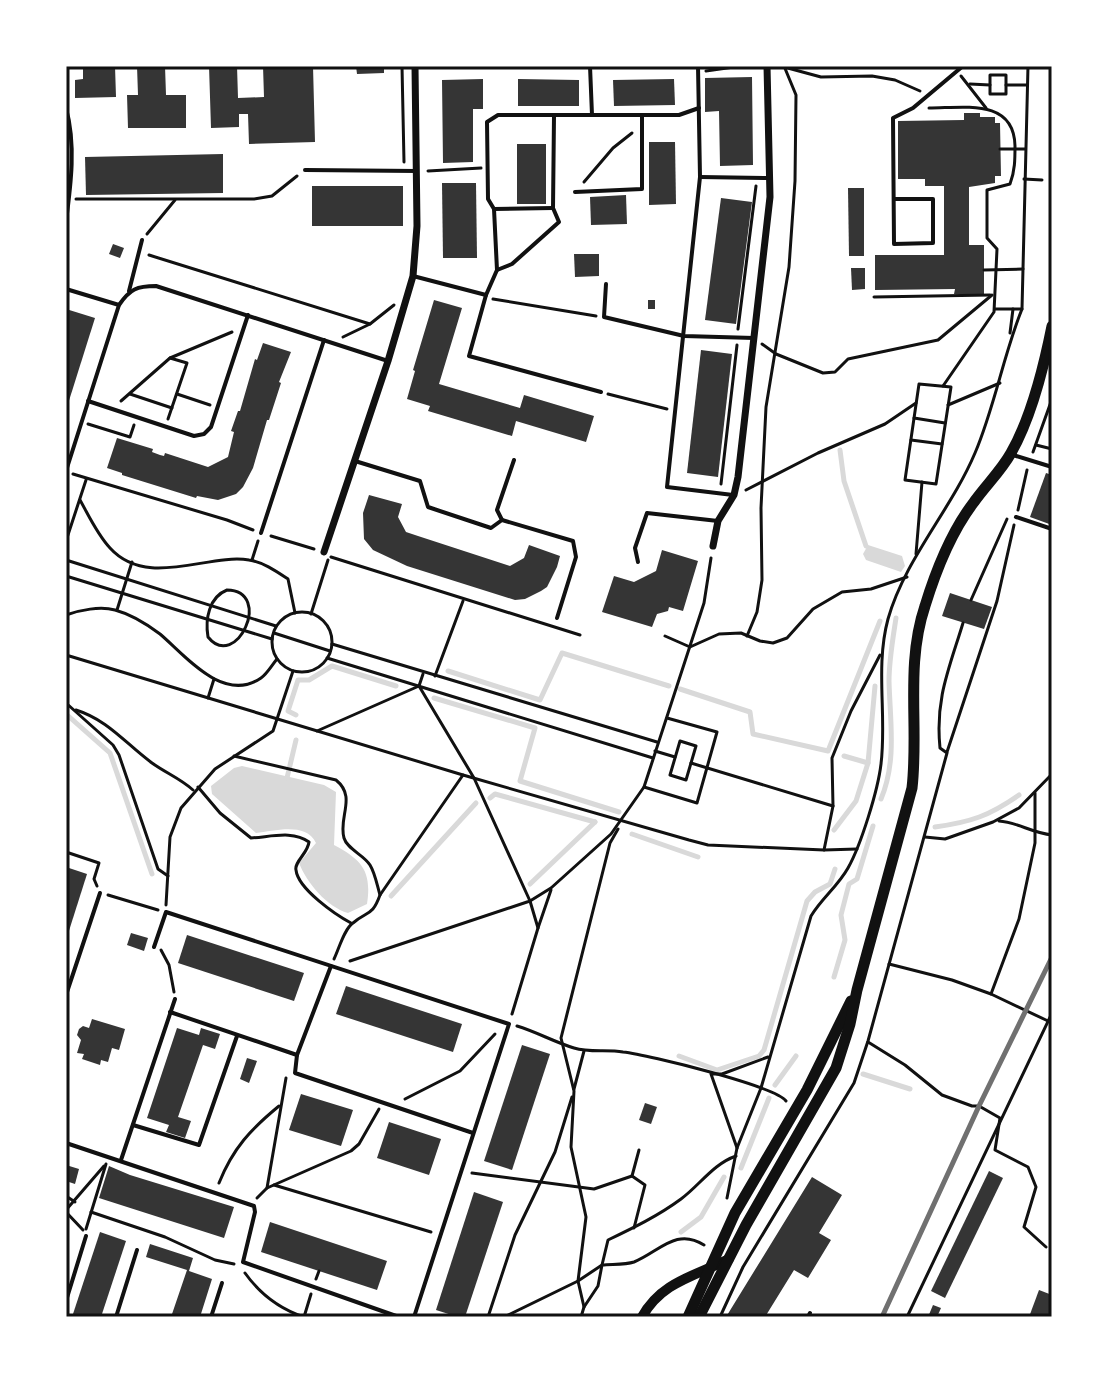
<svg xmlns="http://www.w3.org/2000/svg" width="1118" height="1383" font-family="Helvetica,sans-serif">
	<rect width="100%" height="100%" fill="#fff"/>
	<g fill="#d9d9d9">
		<path d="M868,545L902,556L905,566L901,572L866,560L863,554Z"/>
		<path d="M242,766L324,785L336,792L334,845C362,860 372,871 367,904L348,913C327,907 307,883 299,863L316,843C306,822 275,831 256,833L212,794L211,786L234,768Z"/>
	</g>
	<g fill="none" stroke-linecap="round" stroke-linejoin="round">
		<g stroke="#d9d9d9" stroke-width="5">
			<path d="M840,450L844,481L866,546"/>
			<path d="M448,671L540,700L562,653L669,686"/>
			<path d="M680,689L750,712L753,734L828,751L880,621"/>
			<path d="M434,698L535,728L520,781L619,812"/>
			<path d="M66,714L110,753L152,874"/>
			<path d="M296,715L288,711L298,680H309L332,666L396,686"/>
			<path d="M844,756L868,763"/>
			<path d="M287,778L296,740"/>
			<path d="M490,798L495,794L595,822"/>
			<path d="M881,799C897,761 890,721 889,681C889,660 893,638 896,618"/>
			<path d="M935,827C971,822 989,816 1019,795"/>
			<path d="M834,830L856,801L868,763L875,686"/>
			<path d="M632,834L698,857"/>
			<path d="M530,884L595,822"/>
			<path d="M391,896L476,803"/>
			<path d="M834,977L845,940L841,915L849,884L857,879L873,826"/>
			<path d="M679,1056L717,1070L759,1056L764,1050L807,901L815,892L830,884L835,869"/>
			<path d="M863,1074L910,1089"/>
			<path d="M775,1085L796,1056"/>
			<path d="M741,1168L769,1098"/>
			<path d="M681,1232L701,1217L724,1177"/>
		</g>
	</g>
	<g fill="#353535">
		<path d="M83,66H115L116,97L75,98V80L83,79Z"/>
		<path d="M137,66H165L166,95H186V128H128L127,95H138Z"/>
		<path d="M209,66H237L238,98L264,97L263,66H313L315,142L249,144L248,114H239V127L211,128Z"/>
		<path d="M356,66H384V73L357,74Z"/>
		<path d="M752,77L753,165L720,166L719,111L705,112V78Z"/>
		<path d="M483,79V109H473V162L443,163L442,80Z"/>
		<path d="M518,79L579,80V106H518Z"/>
		<path d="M674,79L675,105L614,106L613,80Z"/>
		<path d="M964,113H980V117H995V123H1000L1001,176H995V183L969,187V245H984V294H954L955,289L875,290V255H944V186H925V179H898V121L964,120Z"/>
		<path d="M649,142H675L676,204L649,205Z"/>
		<rect x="517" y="144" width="29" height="60"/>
		<path d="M223,154V193L86,195L85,157Z"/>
		<path d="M442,183H476L477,258H443Z"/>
		<rect x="312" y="186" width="91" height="40"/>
		<path d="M848,188H864V256H849Z"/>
		<path d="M626,195L627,224L591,225L590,197Z"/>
		<path d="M721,198L752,202L736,324L705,320Z"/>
		<path d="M113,244L124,248L120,258L109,254Z"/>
		<path d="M574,254H599V276L575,277Z"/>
		<path d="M851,268H865V289L852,290Z"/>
		<path d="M434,300L462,308L439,384L520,408L524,395L594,416L586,442L516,421L512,436L428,411L430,406L407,399L415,371L413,370Z"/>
		<rect x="648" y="300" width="7" height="9"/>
		<path d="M66,309L95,318L67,407H66Z"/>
		<path d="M263,343L291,352L279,382L281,383L269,420H267L253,468L243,487L236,494L218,500L197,496L196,498L122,475V473L107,468L117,438L153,449L152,452L160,455L164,456L165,453L208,467L228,457L234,432L231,431L238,411H240L255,359L257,360Z"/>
		<path d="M701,350L732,354L718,477L687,473Z"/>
		<path d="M1046,473L1052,475V525L1030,517Z"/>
		<path d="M369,495L402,504L398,517L406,532L418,536L510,566L524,558L529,545L560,556L557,567L547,587L541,591L525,599L515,600L407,566L373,550L364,539L363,513Z"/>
		<path d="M662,550L698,561L683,611L669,607L668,611L657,614L652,627L602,612L614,576L634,582L656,571Z"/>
		<path d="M950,593L992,607L984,629L942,616Z"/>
		<path d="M66,867L87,874L67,937H66Z"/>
		<path d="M131,933L148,938L144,951L127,945Z"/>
		<path d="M187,935L304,973L294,1001L178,963Z"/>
		<path d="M346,986L462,1024L453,1052L336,1014Z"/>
		<path d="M92,1019L125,1029L119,1050L112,1048L108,1062L101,1060L100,1065L82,1059L84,1054L77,1053L81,1040L77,1035L79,1029L83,1026L89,1028Z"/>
		<path d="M177,1028L199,1035L201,1028L220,1034L215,1049L203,1045L178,1117L191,1121L185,1138L166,1132L169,1125L147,1118Z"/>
		<path d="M522,1045L550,1054L512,1170L484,1161Z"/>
		<path d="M247,1058L257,1061L249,1083L240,1079Z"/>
		<path d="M301,1094L353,1110L341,1146L289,1130Z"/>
		<path d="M645,1103L657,1107L651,1124L639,1120Z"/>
		<path d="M389,1122L441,1139L429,1175L377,1158Z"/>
		<path d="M66,1165L79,1169L75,1184L66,1181Z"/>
		<path d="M109,1166L130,1175L234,1207L224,1238L99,1198Z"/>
		<path d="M989,1171L1003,1178L945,1298L931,1291Z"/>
		<path d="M812,1177L842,1195L819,1233L831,1240L808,1278L794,1270L765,1317H726Z"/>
		<path d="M474,1192L503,1202L465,1317H458L436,1310Z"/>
		<path d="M270,1222L387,1261L377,1290L261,1252Z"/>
		<path d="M100,1232L126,1241L101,1317H72Z"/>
		<path d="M150,1244L193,1258L189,1271L212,1279L200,1317H171L187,1270L146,1257Z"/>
		<path d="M1039,1290L1052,1295V1317H1029Z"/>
		<path d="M933,1305L941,1308L937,1317H928Z"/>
	</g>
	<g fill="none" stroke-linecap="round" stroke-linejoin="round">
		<g stroke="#111" stroke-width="3">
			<path d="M402,66L404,162"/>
			<path d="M784,67L821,77L872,76L895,80L920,91"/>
			<path d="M706,71L741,66"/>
			<rect x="990" y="75" width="16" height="19"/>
			<path d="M961,76L986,108"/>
			<path d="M970,84L990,85"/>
			<path d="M1006,85H1027"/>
			<path d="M929,108C964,108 1014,98 1015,146C1015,159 1015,171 1010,184L987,190V238L997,249L994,312L943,386"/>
			<path d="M1000,149H1025"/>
			<path d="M428,171L481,168"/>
			<path d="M1024,179L1042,180"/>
			<path d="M584,182L613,148L632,133"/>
			<path d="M76,199H254L272,196L297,176"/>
			<path d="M147,234L175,200"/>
			<path d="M149,255L370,324"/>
			<path d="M984,270L1023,269"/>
			<path d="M874,297L990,295"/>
			<path d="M493,299L596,316"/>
			<path d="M995,309H1022"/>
			<path d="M738,329L756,186"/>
			<path d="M1010,333L1013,309"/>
			<path d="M343,337L370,324L394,305"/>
			<path d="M762,344L776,354L823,373L835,372L848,359L938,340L992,295"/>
			<path d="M919,384L951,387L936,484L905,480Z"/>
			<path d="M130,394L172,408"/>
			<path d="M177,394L210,405"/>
			<path d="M608,394L667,409"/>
			<path d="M121,401L170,358L232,332"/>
			<path d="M948,405L1000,383"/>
			<path d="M914,418L945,423"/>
			<path d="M168,419L187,363L170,358"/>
			<path d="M88,424L130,437L134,425"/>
			<path d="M911,440L942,444"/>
			<path d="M1036,445L1052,449"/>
			<path d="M1033,452L1052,399"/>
			<path d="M73,474L227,520L253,530"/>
			<path d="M721,484L737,345"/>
			<path d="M746,490L818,453L885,424L916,403"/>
			<path d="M80,500C89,516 97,534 110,548C147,589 208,553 249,560C263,562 276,571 288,579L295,613"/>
			<path d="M1018,510L1027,470"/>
			<path d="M271,536L314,549"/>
			<path d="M66,541L86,480"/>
			<path d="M916,554L922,482"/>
			<path d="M331,557L580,635"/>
			<path d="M66,560L276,626"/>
			<path d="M252,560L258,541"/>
			<path d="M66,576L272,639"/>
			<path d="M227,590C274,591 236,672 208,637C205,619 209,597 227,590Z"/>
			<path d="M971,600L1007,519"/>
			<path d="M117,610L132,562"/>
			<circle cx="302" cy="642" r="30"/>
			<path d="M311,614L328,560"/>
			<path d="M66,615C80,610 100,606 115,610C130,614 148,625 160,634C185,655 223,704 261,678C267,674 272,665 277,659"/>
			<path d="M274,633L330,651"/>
			<path d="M665,636L690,647L719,634L741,633L760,641L773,643L787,638L813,609L842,592L871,589L907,577"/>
			<path d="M747,636L757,612L762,580L761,508L766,407L789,267L795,181L796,95L784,66"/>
			<path d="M332,644L657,742"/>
			<path d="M66,655L463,775L689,840L708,845L824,850L833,806L832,758L851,711L880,655"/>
			<path d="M327,658L653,758"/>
			<path d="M435,676L463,601"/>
			<path d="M208,698L214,679"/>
			<path d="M66,703L113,745L119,755L158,869L168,876"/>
			<path d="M76,710C108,720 126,744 152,763C166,773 181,779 193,790"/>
			<path d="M317,731L419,686L423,674"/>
			<path d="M680,741L696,746L686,780L670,775Z"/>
			<path d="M655,751L675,757"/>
			<path d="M947,752L997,601L1014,525"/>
			<path d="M234,756L336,780C357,797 338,817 344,838C347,849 364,855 370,865C375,873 377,885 380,895"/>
			<path d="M691,763L833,806"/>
			<path d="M198,787L220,813L251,838C270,837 293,830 309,842C308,853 294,862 296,870C298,889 336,915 351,923"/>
			<path d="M644,787L697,803L717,732L667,718"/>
			<path d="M1035,793V843L1019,919L991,994L1048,1021"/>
			<path d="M999,821C1017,822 1032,833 1052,835"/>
			<path d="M925,837L945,839L993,822L1019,808L1052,774"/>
			<path d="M824,850L857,849"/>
			<path d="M66,852L99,863L94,879L97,886"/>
			<path d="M108,895L158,910"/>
			<path d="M166,905L170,837L181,808L215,769L273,731L293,671"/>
			<path d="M538,928L551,890"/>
			<path d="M161,950L169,965L174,992"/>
			<path d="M334,959C339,949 344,929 353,923C368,910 372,917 380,895L463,775"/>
			<path d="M350,961L530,901L474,778L419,686"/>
			<path d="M889,964L952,980L991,994"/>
			<path d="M512,1014L538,928L530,901L551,888L611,834L644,787L704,603L711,558"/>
			<path d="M517,1026C537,1032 554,1042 574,1048C590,1053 607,1049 623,1052C649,1055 775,1086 786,1101"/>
			<path d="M868,1042L905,1065L942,1095L972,1106H979L1000,1118L995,1150L1028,1167L1036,1187L1024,1227L1046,1247"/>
			<path d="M574,1089L584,1051"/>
			<path d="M405,1099L460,1071L495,1034"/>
			<path d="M737,1148L711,1074H722L768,1057"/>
			<path d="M472,1173L594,1189L632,1176"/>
			<path d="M219,1183C233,1148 251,1129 279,1106"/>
			<path d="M274,1185L431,1232"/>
			<path d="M267,1188L286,1078"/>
			<path d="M66,1196L75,1202"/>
			<path d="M257,1198L267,1188L351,1151L359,1144L379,1109"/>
			<path d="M727,1198L737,1148L761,1088L811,916C822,898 838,886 848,868C861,845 878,790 881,764C887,716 875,667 888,619C905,559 951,510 975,453C995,406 1003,356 1022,309L1028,66"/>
			<path d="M66,1210L104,1166"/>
			<path d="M66,1212L83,1230"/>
			<path d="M91,1212L165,1237L215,1260L234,1264"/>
			<path d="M634,1228L645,1185L632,1176L639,1150"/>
			<path d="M86,1229L106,1164"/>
			<path d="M245,1273C260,1294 280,1309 304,1317"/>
			<path d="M316,1279L319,1271"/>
			<path d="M584,1307L578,1281L586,1217L571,1147L574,1091L561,1038L610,843L618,829"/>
			<path d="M304,1317L311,1294"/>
			<path d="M488,1317L515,1235L555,1152L572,1097"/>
			<path d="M504,1317L578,1281L602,1265L608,1240C633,1228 658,1216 681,1199C700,1185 713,1164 736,1156"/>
			<path d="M581,1317L584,1307L598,1286L602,1265C612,1264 625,1265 634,1262C659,1252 676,1227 704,1245"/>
			<path d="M720,1317L743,1267L854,1083L868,1041L947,753L940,748C935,699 949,669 963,623"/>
			<path d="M907,1317L1052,1013"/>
		</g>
		<g stroke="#111" stroke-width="4">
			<path d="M590,66L592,115"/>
			<path d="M698,66L700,177L667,487L733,495"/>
			<path d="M66,108C76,144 71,184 66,221"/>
			<path d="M305,170L417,171"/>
			<path d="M700,177L770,178"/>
			<path d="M575,192L642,189V115"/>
			<path d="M894,199H933V243L894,244L893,118L913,108L963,66"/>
			<path d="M494,209L553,208"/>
			<path d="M497,270L512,264L559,222L553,208L554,116"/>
			<path d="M413,276L486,295"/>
			<path d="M606,284L604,317L684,336L754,338"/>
			<path d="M66,289L119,305"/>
			<path d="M129,291L142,240"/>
			<path d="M601,392L469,356L486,295L497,270L494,209L488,199L487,122L498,115H679L699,108"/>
			<path d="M88,401L194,436L204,434L211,427L248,315"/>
			<path d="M1013,455L1052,467"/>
			<path d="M355,461L420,481L428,507L491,528L502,520L573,541L576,557L557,618"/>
			<path d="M66,471L119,305C130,289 137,286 156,286L388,361"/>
			<path d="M1016,517L1052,529"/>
			<path d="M502,520L497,510L514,460"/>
			<path d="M261,533L324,340"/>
			<path d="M638,562L635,548L647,513L718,521"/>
			<path d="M154,947L166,912L509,1024L414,1317"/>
			<path d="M331,966L297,1055L295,1073L473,1133"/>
			<path d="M66,995L100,893"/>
			<path d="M170,1012L297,1055"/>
			<path d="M133,1125L199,1145L237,1036"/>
			<path d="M66,1143L254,1206L255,1212L243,1262L399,1317"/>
			<path d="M121,1160L175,999"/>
			<path d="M66,1301L86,1236"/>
			<path d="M116,1317L137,1250"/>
			<path d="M211,1317L222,1283"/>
			<path d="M808,1317L810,1313"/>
		</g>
		<g stroke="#111" stroke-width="7">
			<path d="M713,546L718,521L734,495L738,477L770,197L767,66"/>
			<path d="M324,552L388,361L413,276L417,226L415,66"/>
		</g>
		<path stroke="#111" stroke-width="10" d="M642,1317C661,1282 695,1276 729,1259"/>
		<g stroke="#111" stroke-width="11">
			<path d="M688,1317L735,1213L807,1090L851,1001"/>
			<path d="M699,1317L746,1225L836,1068L850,1024L857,990L912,788C919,728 905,665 925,606C936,570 951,532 974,502C986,485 1001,471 1011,453C1031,418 1044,366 1052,326"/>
		</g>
		<path stroke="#707070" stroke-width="5" d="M882,1317L979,1106L1052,957"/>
	</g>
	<rect width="1118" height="1383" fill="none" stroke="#ffffff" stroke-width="136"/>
	<rect x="68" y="68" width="982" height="1247" fill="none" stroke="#111" stroke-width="3"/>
</svg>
